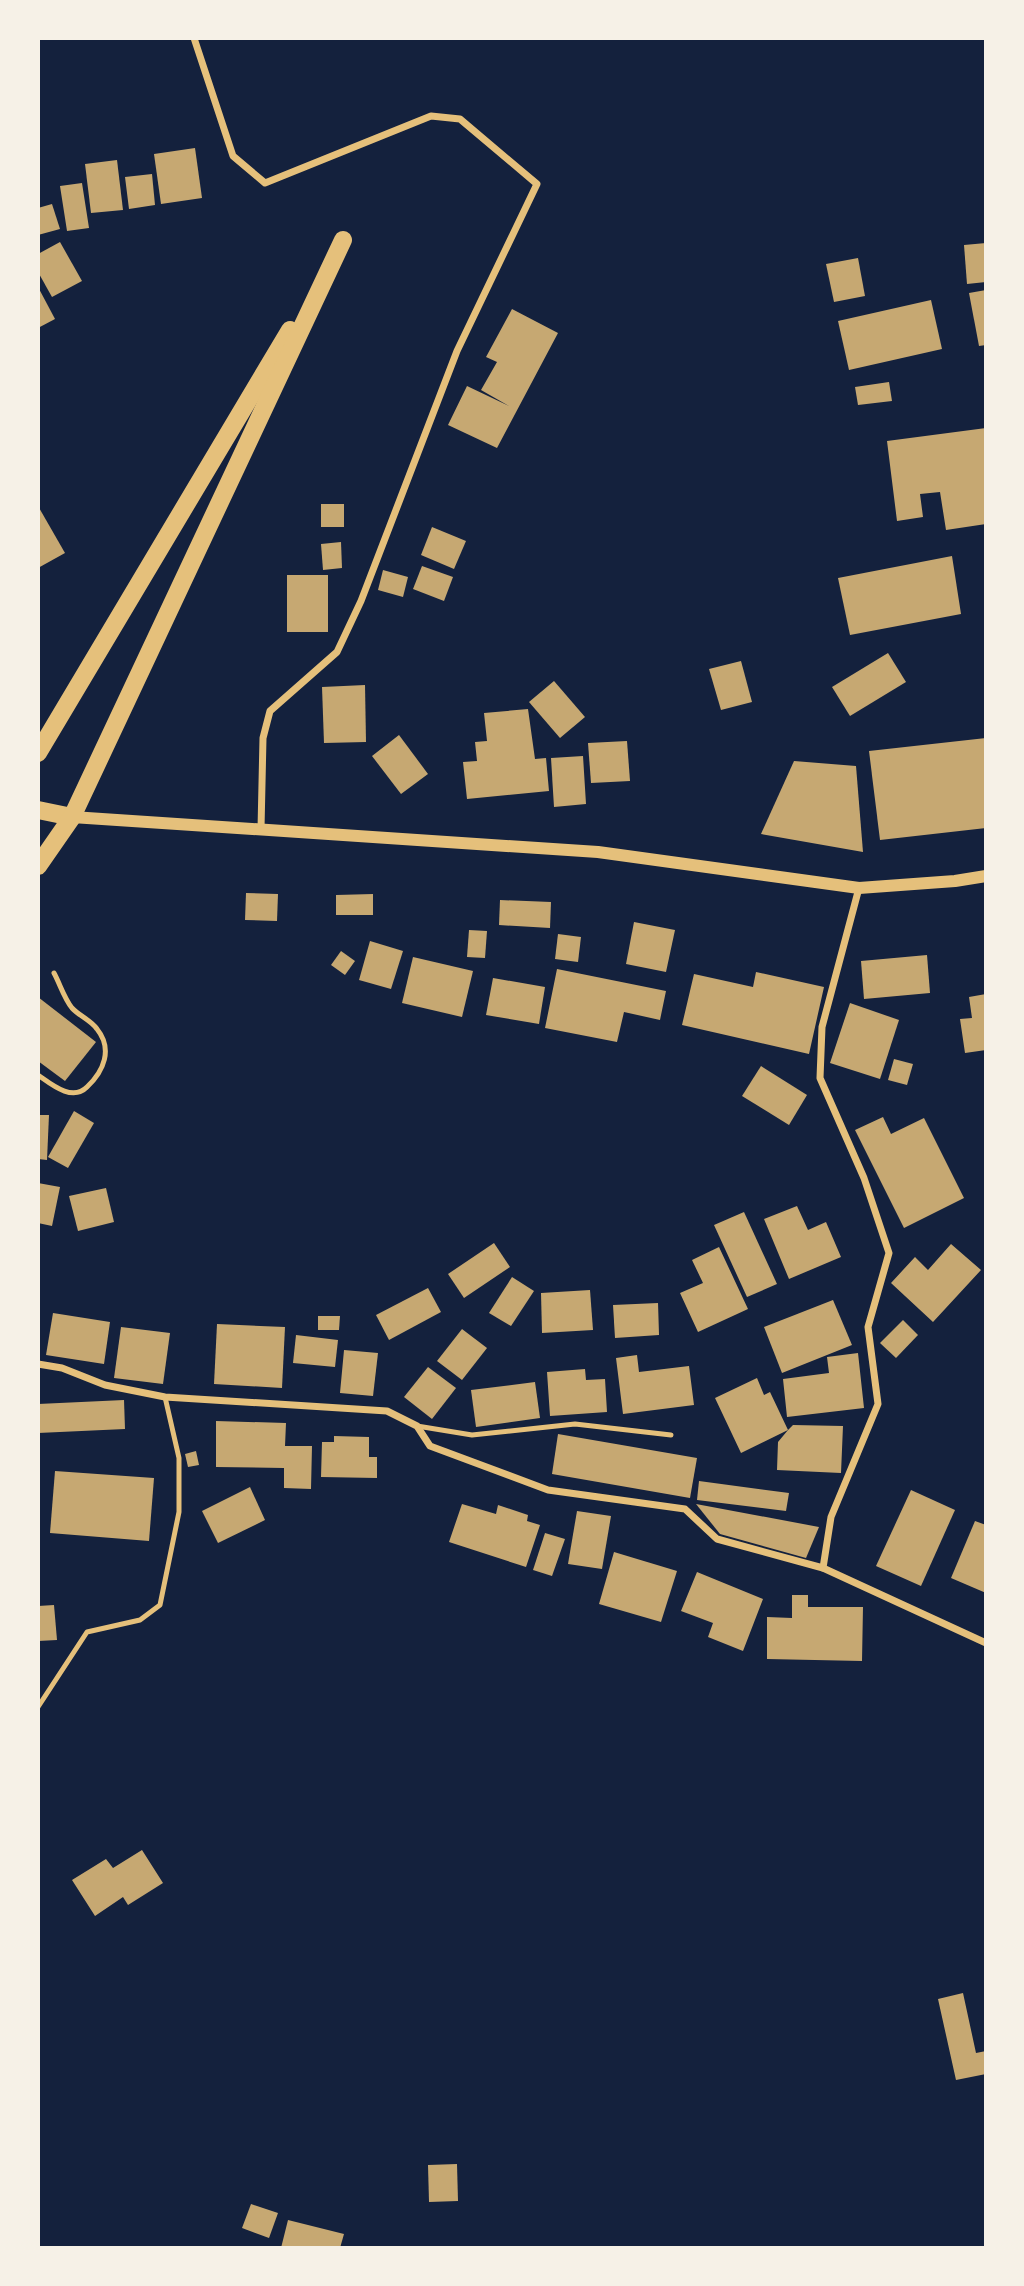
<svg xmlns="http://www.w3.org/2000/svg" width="1024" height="2286" font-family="'Golos Text',sans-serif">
	<rect width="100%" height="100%" fill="#14213d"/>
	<g fill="#c6a872">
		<path d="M195,148L202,198L161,204L154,154Z"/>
		<path d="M117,160L123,210L91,213L85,164Z"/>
		<path d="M152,174L155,205L129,209L125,177Z"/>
		<path d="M82,183L89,228L67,231L60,186Z"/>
		<path d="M52,204L60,229L38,235V208Z"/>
		<path d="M60,242L82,281L52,297L38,272V254Z"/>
		<path d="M986,243V282L967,284L964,245Z"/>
		<path d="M858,258L865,296L834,302L826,264Z"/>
		<path d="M38,287L55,319L38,328Z"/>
		<path d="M986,290V345L979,346L969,293Z"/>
		<path d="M931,300L942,349L849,370L838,321Z"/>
		<path d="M512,309L558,333L497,448L448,425L467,386L509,406L481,390L497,362L486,357Z"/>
		<path d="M889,382L892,401L858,405L855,387Z"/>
		<path d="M986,428V524L946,530L940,492L920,494L923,517L897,521L887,441Z"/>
		<rect x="321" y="504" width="23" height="23"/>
		<path d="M38,506L65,553L38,568Z"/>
		<path d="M432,527L466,541L454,569L421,555Z"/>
		<path d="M341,542L342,568L323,570L321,544Z"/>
		<path d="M952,556L961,614L850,635L838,578Z"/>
		<path d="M422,566L453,577L444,601L413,589Z"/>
		<path d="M383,570L408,577L403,597L378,590Z"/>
		<rect x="287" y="575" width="41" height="57"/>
		<path d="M888,653L906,682L850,716L832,687Z"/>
		<path d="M741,661L752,702L721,710L709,669Z"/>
		<path d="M554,681L585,717L560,738L529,702Z"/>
		<path d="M365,685L366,742L324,743L322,687Z"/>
		<path d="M528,709L535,759L546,758L549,791L467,799L463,762L477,761L475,742L487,741L484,713Z"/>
		<path d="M399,735L428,774L401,794L372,756Z"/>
		<path d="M986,738V828L880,840L869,751Z"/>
		<path d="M627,741L630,781L591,783L588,743Z"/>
		<path d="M583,756L586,804L554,807L551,758Z"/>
		<path d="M794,761L856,766L863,852L761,834Z"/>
		<path d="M246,893L278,894L277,921L245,920Z"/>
		<path d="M373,894V915H336V895Z"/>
		<path d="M500,900L551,902L550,928L499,925Z"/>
		<path d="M634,922L675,930L666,972L626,964Z"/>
		<path d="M469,930L487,931L485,958L467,957Z"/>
		<path d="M558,934L581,937L578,962L555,959Z"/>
		<path d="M370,941L403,951L391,989L359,980Z"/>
		<path d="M341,951L355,961L345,975L331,965Z"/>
		<path d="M927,955L930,993L864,999L861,961Z"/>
		<path d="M413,957L473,971L462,1017L402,1003Z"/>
		<path d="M557,969L666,991L660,1020L624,1012L617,1042L545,1028Z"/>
		<path d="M756,972L824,987L809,1054L682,1025L694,974L753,987Z"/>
		<path d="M493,978L545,987L539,1024L486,1015Z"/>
		<path d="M986,994V1050L965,1053L960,1019L972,1018L969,997Z"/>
		<path d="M38,997L96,1042L65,1081L38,1061Z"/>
		<path d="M850,1003L899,1020L880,1079L830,1063Z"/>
		<path d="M894,1059L913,1064L907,1085L888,1080Z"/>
		<path d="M761,1066L807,1095L789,1125L742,1096Z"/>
		<path d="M74,1111L94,1123L68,1168L48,1157Z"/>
		<path d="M38,1115H49L47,1160L38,1159Z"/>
		<path d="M883,1117L891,1134L924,1118L964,1198L904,1228L855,1130Z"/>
		<path d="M38,1183L60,1187L52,1226L38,1223Z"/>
		<path d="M106,1188L114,1222L78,1231L69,1196Z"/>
		<path d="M797,1206L808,1230L826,1222L841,1257L789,1279L764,1219Z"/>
		<path d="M744,1212L777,1284L747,1297L714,1225Z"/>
		<path d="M494,1243L510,1267L464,1298L448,1274Z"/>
		<path d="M951,1244L981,1270L933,1322L891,1283L915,1257L928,1270Z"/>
		<path d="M719,1247L748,1309L698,1332L680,1293L703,1283L692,1260Z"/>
		<path d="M512,1277L534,1291L511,1326L489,1313Z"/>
		<path d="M428,1288L441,1312L389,1340L376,1315Z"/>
		<path d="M590,1290L593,1330L542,1333L541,1293Z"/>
		<path d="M833,1300L852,1345L782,1373L764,1327Z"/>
		<path d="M658,1303L659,1335L615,1338L613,1305Z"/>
		<path d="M53,1313L110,1322L104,1364L46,1355Z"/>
		<path d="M318,1316H340L339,1330H318Z"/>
		<path d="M903,1320L918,1335L896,1358L880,1343Z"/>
		<path d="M217,1324L285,1327L282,1388L214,1384Z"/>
		<path d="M121,1327L170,1333L163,1384L114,1378Z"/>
		<path d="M462,1329L487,1348L462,1380L437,1361Z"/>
		<path d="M296,1335L338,1340L335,1367L293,1363Z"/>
		<path d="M344,1350L378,1353L373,1396L340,1393Z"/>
		<path d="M858,1353L864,1408L787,1417L783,1379L829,1373L827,1357Z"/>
		<path d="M637,1355L639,1372L689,1366L694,1405L623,1414L616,1358Z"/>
		<path d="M428,1367L456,1388L432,1419L404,1397Z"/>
		<path d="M585,1369L586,1380L605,1379L607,1412L550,1416L547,1372Z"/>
		<path d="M757,1378L764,1395L770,1392L788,1430L793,1425L843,1426L841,1473L777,1470L778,1442L788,1430L741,1453L715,1398Z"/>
		<path d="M535,1382L540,1418L476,1427L471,1390Z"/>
		<path d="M124,1400L125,1429L38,1433V1404Z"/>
		<path d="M216,1421L286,1423L285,1446H312L311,1489L284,1488V1468L216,1467Z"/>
		<path d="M558,1434L697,1458L690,1498L552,1474Z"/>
		<path d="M334,1436L369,1437V1457H377V1478L321,1477L322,1442H334Z"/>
		<path d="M196,1451L199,1465L188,1467L185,1454Z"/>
		<path d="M55,1471L154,1478L149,1541L50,1533Z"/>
		<path d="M699,1481L789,1493L786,1511L697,1500Z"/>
		<path d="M250,1487L265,1520L218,1543L202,1511Z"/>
		<path d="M911,1490L955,1510L921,1586L876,1566Z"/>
		<path d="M462,1504L496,1514L498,1505L528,1515L527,1521L540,1525L526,1567L449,1542Z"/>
		<path d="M696,1504L819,1527L806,1558L720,1534Z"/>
		<path d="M577,1511L611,1516L602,1569L568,1564Z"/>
		<path d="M975,1521L986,1525V1593L951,1578Z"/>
		<path d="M545,1533L565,1539L552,1576L533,1570Z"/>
		<path d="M614,1552L677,1571L661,1622L599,1604Z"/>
		<path d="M697,1572L763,1599L743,1651L708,1637L713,1623L681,1611Z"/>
		<path d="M792,1595H808V1607H863L862,1661L767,1659V1617L792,1618Z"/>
		<path d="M54,1605L57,1640L38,1641V1606Z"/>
		<path d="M142,1850L163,1883L128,1905L123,1897L95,1916L72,1880L106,1859L113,1868Z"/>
		<path d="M963,1993L976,2053L986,2051V2074L956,2080L938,1999Z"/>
		<path d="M457,2164L458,2201L429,2202L428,2165Z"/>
		<path d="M251,2204L278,2213L269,2238L242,2228Z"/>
		<path d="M288,2220L344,2234L340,2248H281Z"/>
	</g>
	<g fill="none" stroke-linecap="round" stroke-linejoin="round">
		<g stroke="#e5c07b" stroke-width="5">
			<path d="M38,1075C51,1084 72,1102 87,1087C104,1071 113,1049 97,1029C91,1020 79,1016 72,1008C64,998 60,984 54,973"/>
			<path d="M417,1426L472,1435L575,1424L671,1435"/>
			<path d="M38,1707L87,1632L140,1620L160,1605L179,1512V1458L165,1397"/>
		</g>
		<g stroke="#e5c07b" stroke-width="7">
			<path d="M194,38L233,156L265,183L431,116L460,119L537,184L457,351L361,601L337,652L270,711L263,738L261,829"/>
			<path d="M859,888L822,1027L820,1078L864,1178L889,1253L868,1327L878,1404L831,1517L823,1568L986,1643"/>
			<path d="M38,1364L62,1368L105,1385L165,1397L387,1411L417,1426L430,1446L548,1490L685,1509L717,1539L823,1568"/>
		</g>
		<path stroke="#e5c07b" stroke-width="12" d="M72,817L598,852L859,888L955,881L986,876"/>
		<g stroke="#e5c07b" stroke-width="18">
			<path d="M38,753L290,330"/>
			<path d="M38,810L72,817"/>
			<path d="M38,866L72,817L343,240"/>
		</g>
	</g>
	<rect width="1024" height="2286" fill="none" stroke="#f6f1e7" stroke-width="80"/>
</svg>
